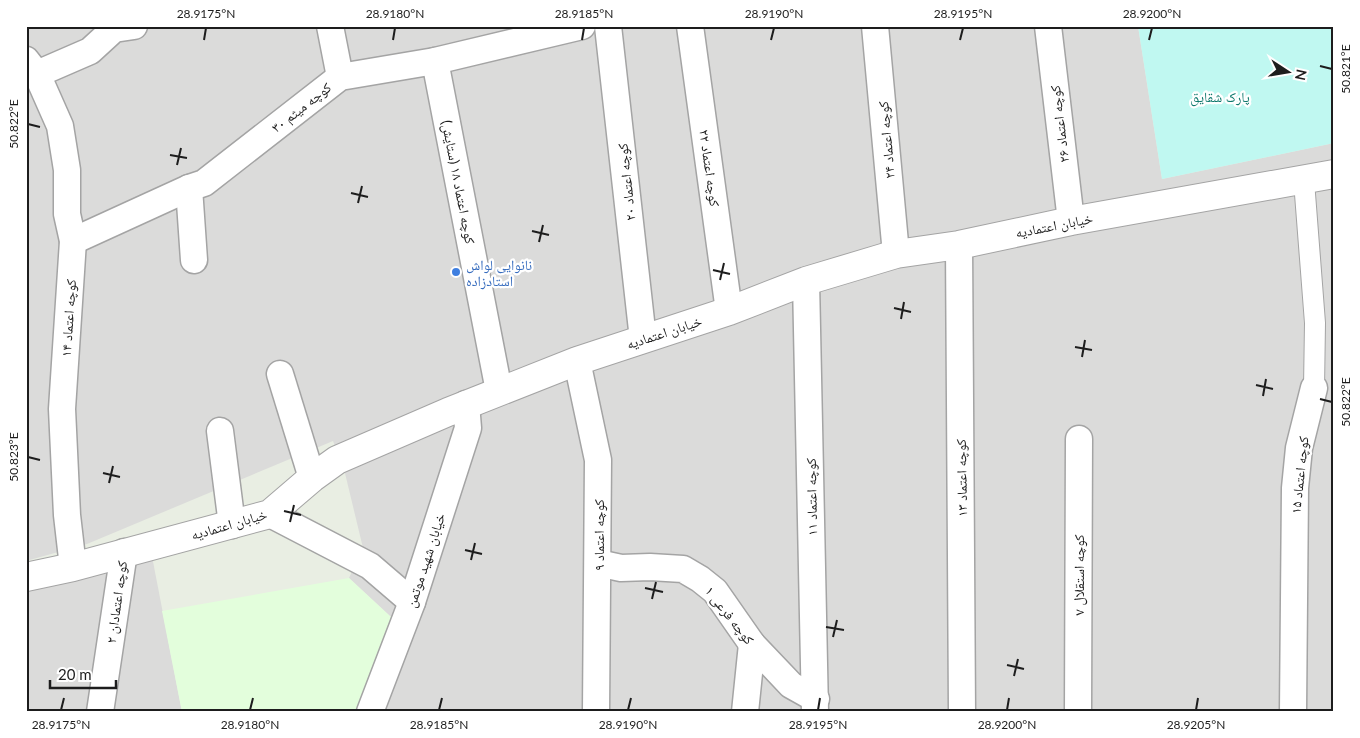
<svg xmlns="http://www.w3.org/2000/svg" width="1360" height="738" font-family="Lato,'Noto Naskh Arabic',sans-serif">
	<rect width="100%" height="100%" fill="#e9eee3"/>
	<g fill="#dbdbda">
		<path d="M26,26H1138L1162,179L1334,143V712H355L391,617L349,578L363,548L344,469L333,441L87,544L26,561Z"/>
		<path d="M150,546L182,712H26V577Z"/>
	</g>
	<path fill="#e3fedc" d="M349,578L391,617L355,712H182L162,611Z"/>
	<path fill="#c0f8f1" d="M1138,26H1334V143L1162,179Z"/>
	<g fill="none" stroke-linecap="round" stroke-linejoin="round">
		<g stroke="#a4a4a4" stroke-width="22">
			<path id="pedestrian" d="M1304,181L1315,323L1314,388"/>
		</g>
		<g stroke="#a4a4a4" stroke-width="29">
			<g id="minor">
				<path d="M330,26L340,77"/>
				<path d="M608,26L643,339"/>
				<path d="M690,26L729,311"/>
				<path d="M875,26L896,254"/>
				<path d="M1048,26L1071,221"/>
				<path d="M26,60L37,74L60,126L67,170V214L73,241L62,409L67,515L73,567"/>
				<path d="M435,61L499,391"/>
				<path d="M26,75L37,74L90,51L114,29L134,26"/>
				<path d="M189,188L194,260"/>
				<path d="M73,241L189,188L204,183L340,77L435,61L582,26"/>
				<path d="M959,245L962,712"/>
				<path d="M806,281L815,712"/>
				<path d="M577,361L598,460L596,712"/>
				<path d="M280,374L312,478"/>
				<path d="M220,431L232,525"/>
				<path d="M270,514L370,566L412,602"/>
				<path d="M598,563L621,568L650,567L683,569L700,579L715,591L752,644L791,685L816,699"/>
				<path d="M100,712L124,552"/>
				<path d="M370,712L412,602L468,428L466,404"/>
				<path d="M745,712L752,644"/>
				<path d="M1078,712L1079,439"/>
				<path d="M1293,712L1295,488L1299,448L1314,388"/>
			</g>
		</g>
		<g stroke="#a4a4a4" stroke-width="30">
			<path id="tertiary" d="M26,577L73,567L270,514L312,478L337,460L448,412L577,361L729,311L806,281L896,254L959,245L1071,221L1334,174"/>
		</g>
		<use href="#pedestrian" stroke="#fff" stroke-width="20"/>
		<use href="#minor" stroke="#fff" stroke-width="26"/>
		<use href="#tertiary" stroke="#fff" stroke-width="28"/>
	</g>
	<path fill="none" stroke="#1d1d1d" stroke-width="2" d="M204,40L206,28M393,40L395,28M582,40L584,28M771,40L774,28M960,40L963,28M1149,40L1152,28M1320,66L1332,69M28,124L40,127M170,155L187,158M177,165L181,148M351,193L368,197M358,203L362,186M532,231L549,235M539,242L543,225M713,270L730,274M720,280L724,263M894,308L911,312M901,319L904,302M1075,347L1092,350M1082,357L1085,340M1256,385L1273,389M1263,396L1266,379M1320,399L1332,402M28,457L40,460M103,473L120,477M109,483L113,466M284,511L301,515M290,522L294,505M465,550L482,554M471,560L475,543M645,588L663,592M652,599L656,582M826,627L844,630M833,637L837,620M1007,665L1024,669M1014,676L1018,659M61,710L64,698M250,710L253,698M439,710L442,698M628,710L631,698M818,710L820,698M1007,710L1009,698M1196,710L1198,698"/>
	<circle fill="#3f7fe0" stroke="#fff" stroke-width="2" cx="456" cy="272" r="5"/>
	<g text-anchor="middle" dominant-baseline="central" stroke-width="4.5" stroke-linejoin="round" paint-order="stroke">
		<g font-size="14" fill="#0e786c" stroke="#fff">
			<text x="1220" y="96">پارک شقایق</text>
		</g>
		<g font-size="14" fill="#1d1d1d" stroke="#fff">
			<text transform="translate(301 107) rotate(-38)">کوچه میثم ۳۰</text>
			<text transform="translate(1059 124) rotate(-97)">کوچه اعتماد ۲۶</text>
			<text transform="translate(886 140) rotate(-95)">کوچه اعتماد ۲۴</text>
			<text transform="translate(710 168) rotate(82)">کوچه اعتماد ۲۲</text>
			<text transform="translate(459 182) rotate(79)">کوچه اعتماد ۱۸ (ستایش)</text>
			<text transform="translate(626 182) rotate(-96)">کوچه اعتماد ۲۰</text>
			<text transform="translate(1054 225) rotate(-11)">خیابان اعتمادیه</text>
			<text transform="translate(68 318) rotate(-86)">کوچه اعتماد ۱۴</text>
			<text transform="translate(664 332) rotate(-18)">خیابان اعتمادیه</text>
			<text transform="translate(1299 475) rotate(-84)">کوچه اعتماد ۱۵</text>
			<text transform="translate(961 478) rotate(-91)">کوچه اعتماد ۱۳</text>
			<text transform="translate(811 497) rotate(-91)">کوچه اعتماد ۱۱</text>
			<text transform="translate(229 524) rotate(-16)">خیابان اعتمادیه</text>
			<text transform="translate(598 535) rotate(-90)">کوچه اعتماد ۹</text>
			<text transform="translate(425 560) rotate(-72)">خیابان شهید موتمن</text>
			<text transform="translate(1078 575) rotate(-90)">کوچه استقلال ۷</text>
			<text transform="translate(116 602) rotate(-82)">کوچه اعتمادان ۲</text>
			<text transform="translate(730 615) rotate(52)">کوچه فرعی ۱</text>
		</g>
		<g font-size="14" fill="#366cbe" stroke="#fff" text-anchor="start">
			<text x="466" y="264">نانوایی لواش<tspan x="466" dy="16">استادزاده</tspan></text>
		</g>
	</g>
	<rect width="1360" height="738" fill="none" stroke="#ffffff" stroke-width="55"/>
	<g transform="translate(1288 72) rotate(102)" stroke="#ffffff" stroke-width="4" paint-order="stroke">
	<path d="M0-4L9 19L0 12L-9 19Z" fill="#1d1d1d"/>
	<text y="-8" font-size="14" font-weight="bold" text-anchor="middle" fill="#1d1d1d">N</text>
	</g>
	<path d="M50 680v8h66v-8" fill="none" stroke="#1d1d1d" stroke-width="2.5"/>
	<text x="58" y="680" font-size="15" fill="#1d1d1d" stroke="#ffffff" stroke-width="4" paint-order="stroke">20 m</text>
	<rect x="28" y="28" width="1304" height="682" fill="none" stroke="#1d1d1d" stroke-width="2"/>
	<g font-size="12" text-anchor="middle" fill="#1d1d1d">
		<text x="206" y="18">28.9175°N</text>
		<text x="395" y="18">28.9180°N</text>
		<text x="584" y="18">28.9185°N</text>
		<text x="774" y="18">28.9190°N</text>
		<text x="963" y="18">28.9195°N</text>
		<text x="1152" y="18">28.9200°N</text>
		<text transform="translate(1346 69) rotate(-90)" y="4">50.821°E</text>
		<text transform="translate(14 124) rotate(-90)" y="4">50.822°E</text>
		<text transform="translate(1346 402) rotate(-90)" y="4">50.822°E</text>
		<text transform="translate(14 457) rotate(-90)" y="4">50.823°E</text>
		<text x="61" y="729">28.9175°N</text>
		<text x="250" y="729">28.9180°N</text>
		<text x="439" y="729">28.9185°N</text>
		<text x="628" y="729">28.9190°N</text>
		<text x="818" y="729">28.9195°N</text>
		<text x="1007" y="729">28.9200°N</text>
		<text x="1196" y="729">28.9205°N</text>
	</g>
</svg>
